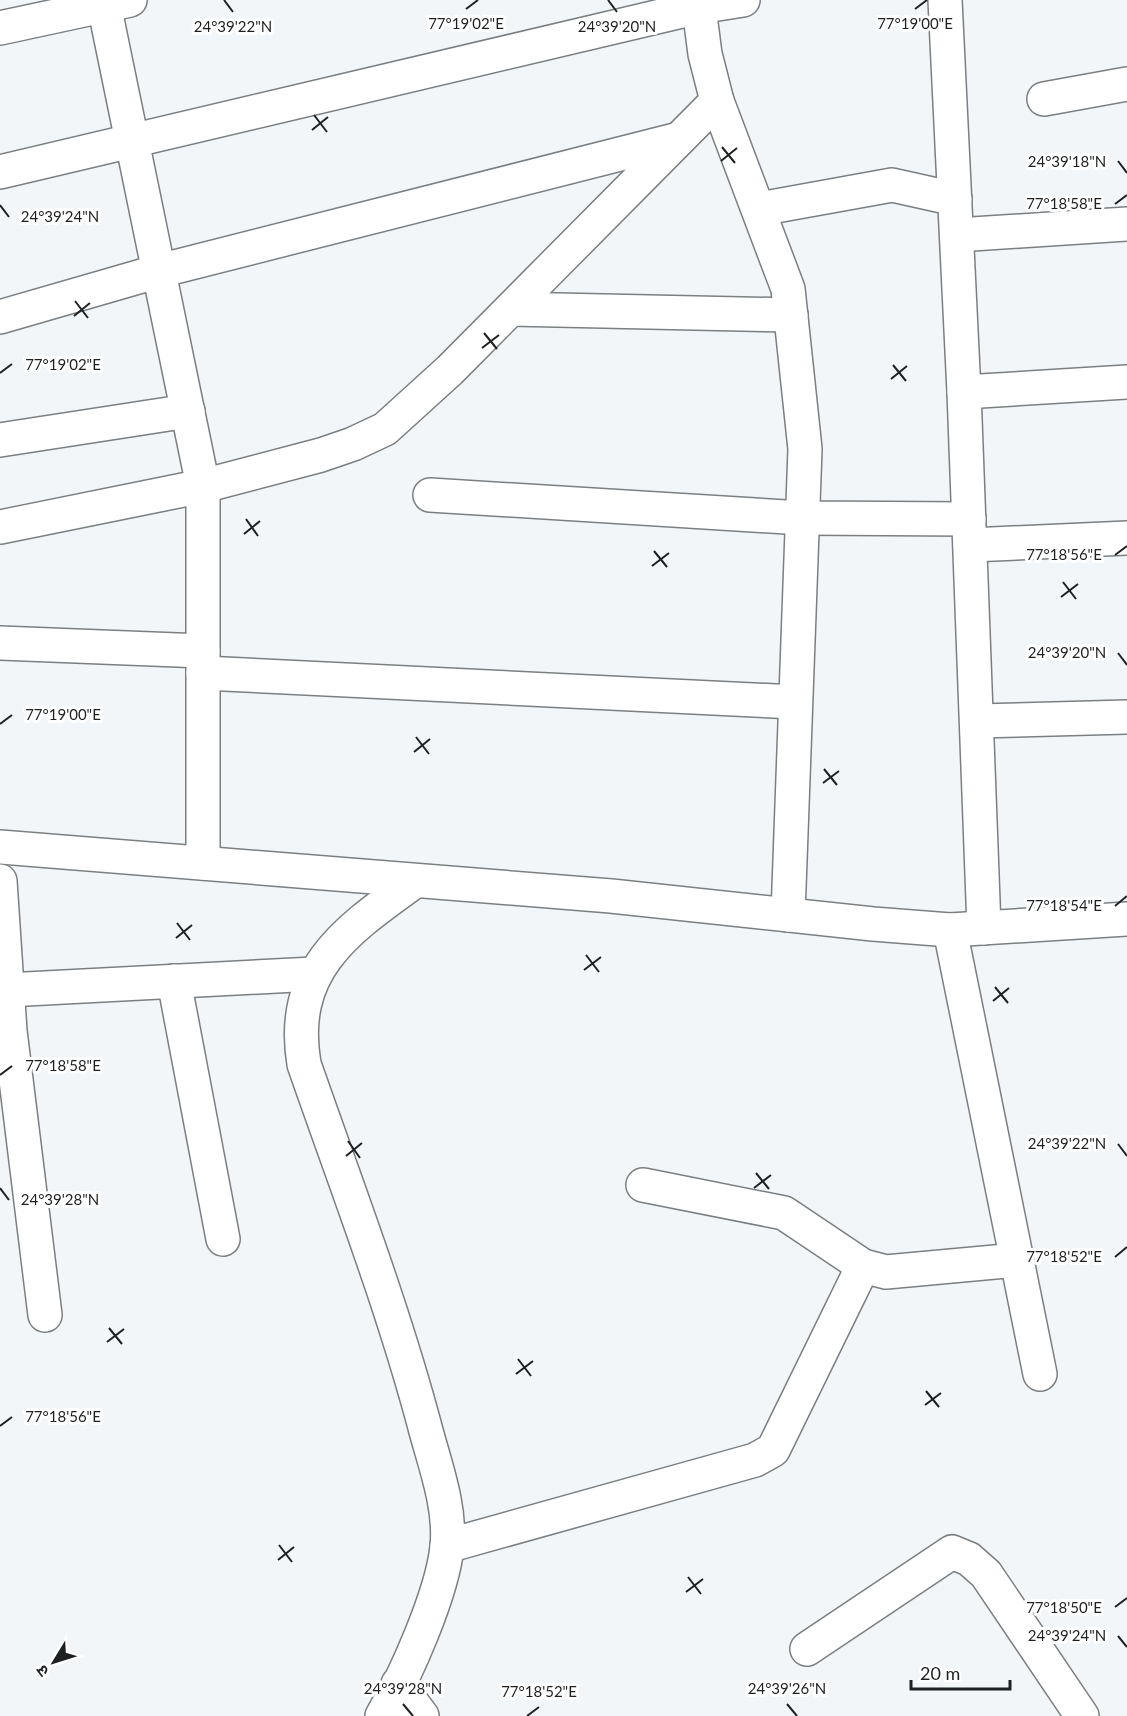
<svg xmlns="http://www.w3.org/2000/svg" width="1127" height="1716" font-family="Lato,'Noto Sans Devanagari',sans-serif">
	<rect width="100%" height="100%" fill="#f2f6f9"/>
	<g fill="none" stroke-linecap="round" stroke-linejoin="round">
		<g stroke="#7b7f81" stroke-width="36">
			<g id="minor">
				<path d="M103,0L203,486V863"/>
				<path d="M698,0L705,54L717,101L788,289L805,449L788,915"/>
				<path d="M945,0L964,392L984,928"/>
				<path d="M0,28L130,0"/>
				<path d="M1044,99L1127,84"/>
				<path d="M0,172L699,7L743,0"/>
				<path d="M759,209L892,185L955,199"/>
				<path d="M957,235L1127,224"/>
				<path d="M511,309L791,315"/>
				<path d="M0,317L159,271L679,139"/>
				<path d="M964,392L1127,382"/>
				<path d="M0,440L188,411"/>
				<path d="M430,495L802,518L969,519"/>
				<path d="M0,527L203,486L321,455L353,444L385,429L450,370L717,101"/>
				<path d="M970,545L1127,538"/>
				<path d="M0,643L203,651"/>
				<path d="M203,673L795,702"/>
				<path d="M977,721L1127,717"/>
				<path d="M0,847L611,896L873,924L950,930L1127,919"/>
				<path d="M0,881L10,1031L45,1315"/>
				<path d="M950,930L1040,1374"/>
				<path d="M174,981L223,1239"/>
				<path d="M7,990L314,974"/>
				<path d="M643,1185L784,1213L863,1266L886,1272L1017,1260"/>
				<path d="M447,1546L755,1460L773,1450L863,1266"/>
				<path d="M807,1649L952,1552L969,1559L986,1574L1082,1716"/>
				<path d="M398,1684L422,1716"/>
				<path d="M382,1716C406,1675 442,1594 447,1547C451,1508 436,1468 426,1431C393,1306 346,1185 304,1064C288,969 347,930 415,881"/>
			</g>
		</g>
		<use href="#minor" stroke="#fff" stroke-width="33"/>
	</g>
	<path fill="none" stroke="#1f2021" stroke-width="2" d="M224,0L233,12M608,0L617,12M466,9L478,0M915,9L927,0M314,115L327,132M312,130L328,117M722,147L735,163M721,161L737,148M1118,161L1127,173M1115,204L1127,195M0,205L9,217M75,301L88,318M74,316L90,303M484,333L497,349M482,348L499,335M893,365L906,381M0,373L12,364M891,379L907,366M246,519L258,536M244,534L260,521M654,551L667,567M1115,555L1127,546M652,566L669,553M1063,582L1076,599M1061,597L1078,584M1118,653L1127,665M0,724L12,715M416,737L429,754M414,752L430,739M824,769L837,785M823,783L839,771M1115,906L1127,896M177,923L190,940M176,938L192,925M586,955L599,972M584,970L601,957M995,987L1008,1003M993,1001L1009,988M0,1075L12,1066M348,1141L360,1158M1118,1144L1127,1156M346,1156L362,1143M756,1173L769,1189M0,1188L9,1200M754,1188L771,1175M1115,1257L1127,1247M109,1328L122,1344M107,1342L124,1329M518,1359L531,1376M516,1374L533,1361M926,1391L939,1407M925,1405L941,1393M0,1426L12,1417M279,1545L292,1562M278,1560L294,1547M688,1577L701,1594M686,1592L703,1579M1115,1607L1127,1598M1118,1636L1127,1647M403,1704L413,1716M787,1704L797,1716M527,1716L539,1707"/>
	<g font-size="15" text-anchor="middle" fill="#1f2021" stroke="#fff" stroke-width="6" stroke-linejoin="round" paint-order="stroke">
		<text x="466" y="29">77°19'02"E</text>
		<text x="915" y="29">77°19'00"E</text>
		<text x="233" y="32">24°39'22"N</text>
		<text x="617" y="32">24°39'20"N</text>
		<text x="1067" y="167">24°39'18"N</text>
		<text x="1064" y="209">77°18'58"E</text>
		<text x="60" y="222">24°39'24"N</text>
		<text x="63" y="370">77°19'02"E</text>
		<text x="1064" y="560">77°18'56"E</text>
		<text x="1067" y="658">24°39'20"N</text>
		<text x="63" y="720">77°19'00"E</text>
		<text x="1064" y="911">77°18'54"E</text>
		<text x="63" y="1071">77°18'58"E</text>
		<text x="1067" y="1149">24°39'22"N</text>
		<text x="60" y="1205">24°39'28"N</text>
		<text x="1064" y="1262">77°18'52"E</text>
		<text x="63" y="1422">77°18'56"E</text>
		<text x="1064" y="1613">77°18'50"E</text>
		<text x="1067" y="1641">24°39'24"N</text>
		<text x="403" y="1694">24°39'28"N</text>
		<text x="787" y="1694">24°39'26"N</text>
		<text x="539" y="1697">77°18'52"E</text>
	</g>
	<g transform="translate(54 1662) rotate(232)" stroke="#ffffff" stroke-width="4.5" paint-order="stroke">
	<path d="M0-4.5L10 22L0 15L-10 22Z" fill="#1f2021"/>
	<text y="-9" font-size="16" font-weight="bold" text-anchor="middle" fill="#1f2021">उ</text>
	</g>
	<path d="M911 1680v9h99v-9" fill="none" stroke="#1f2021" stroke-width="3"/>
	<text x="920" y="1680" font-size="18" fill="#1f2021" stroke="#ffffff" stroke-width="4.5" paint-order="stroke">20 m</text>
</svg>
